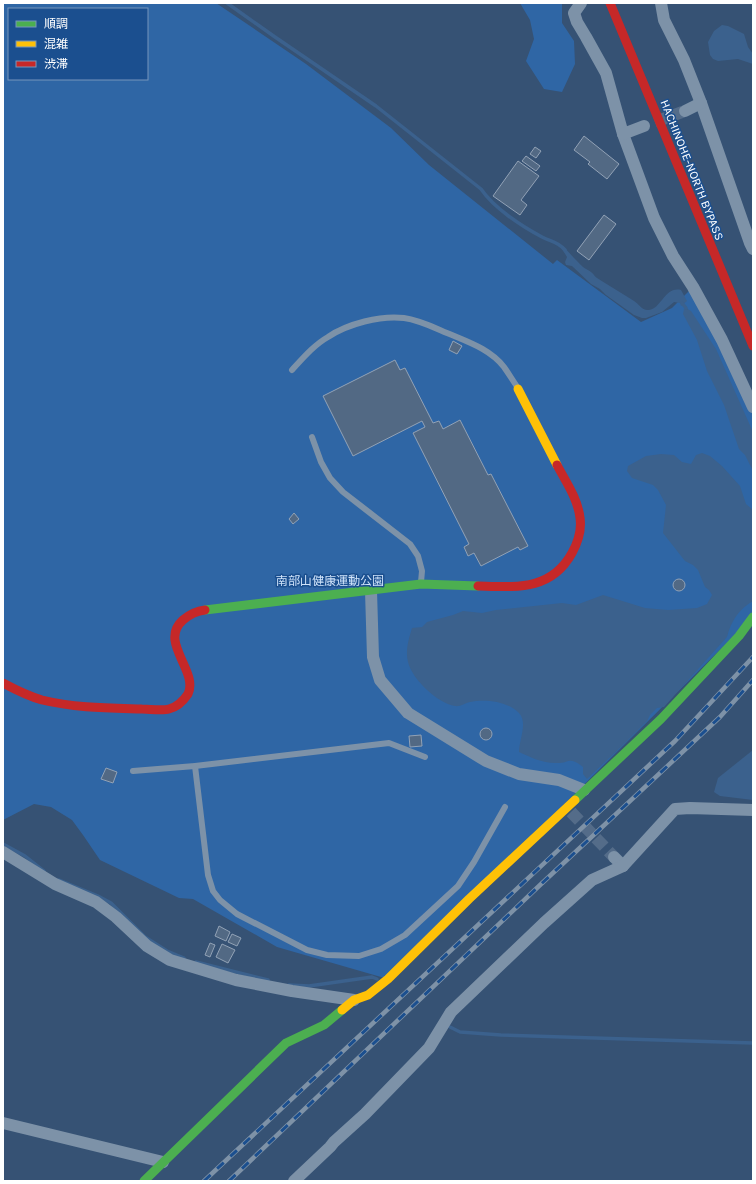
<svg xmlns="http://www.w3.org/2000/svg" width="756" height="1184" font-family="Karla,'Noto Sans JP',sans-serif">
	<rect width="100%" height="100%" fill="#365274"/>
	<g fill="#2f66a5" fill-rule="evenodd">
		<path d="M3,3H216L306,64L391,128L429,165L553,264L557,260L641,322L672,308L693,287L753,407V617L388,979L277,947L193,899L179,898L100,860L83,835L72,820L51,807L34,804L3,820ZM9,9H147V79H9Z"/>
		<path d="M520,3H562V23L574,41L575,64L562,92L544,89L526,61L534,39L530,20Z"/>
	</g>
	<g fill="#3b618d">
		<path d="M722,25L728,26L744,34L748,47L753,54V64L738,59L718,61L713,59L710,55L708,42L714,31Z"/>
		<path d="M564,247C570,254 577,261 583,267C585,269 589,270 591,272C594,274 595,277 597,278C609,286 622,293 634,301C639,304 642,311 649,310C661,309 665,286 681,290L687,301L681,306L680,303L674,302L662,312L646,318H642L634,315L606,295L600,289L591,284L572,266L566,265L565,262L567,257L562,249Z"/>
		<path d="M686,308L691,311L716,349L753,432V471L745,455L739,449L724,405L707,371L697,340L683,314L684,309Z"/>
		<path d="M702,453L710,456L722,466L740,486L746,504L753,510V601C739,609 731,621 727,637L664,707L657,708L650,715L647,721L622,746L587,779L583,774V767C568,755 570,764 555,763C542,763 530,757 519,752C519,739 528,723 519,713C507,701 485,699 470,702C465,703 460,707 455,706C437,703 412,679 408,662C405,651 409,638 412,628L422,627L427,622L453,615L463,611L482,613L496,610L562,603L576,605L603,595L645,608L668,610L697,608L707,604L712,595L709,590L705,587L698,570L693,565L685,561L663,533L666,505L658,490L653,485L632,478L627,471L628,466L646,456L661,454L674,455L682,462L691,464L696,455Z"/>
		<path d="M753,750V800L720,796L714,792L718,778Z"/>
	</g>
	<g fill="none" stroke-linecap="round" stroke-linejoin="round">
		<g stroke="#3b618d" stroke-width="3.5">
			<path d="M227,3L275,37L376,106L481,189C494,208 521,226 542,237C551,242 557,241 565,250"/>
			<path d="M682,303L686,308"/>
			<path d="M3,844L25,856L44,871"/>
			<path d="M59,880L98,896L111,903L145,937L167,951L184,958"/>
			<path d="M196,962L268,980"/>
			<path d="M289,985L309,986L372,977L377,979"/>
			<path d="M450,1027L460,1032L501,1035L753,1043"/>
		</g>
	</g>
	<g fill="#526984" stroke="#92a2b6">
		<path d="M584,136L619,164L607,179L588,164L590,162L574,150Z"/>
		<path d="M535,147L541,151L536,158L530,154Z"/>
		<path d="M526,156L540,166L536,171L522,161Z"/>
		<path d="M518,161L539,176L521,200L527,205L520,215L493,196Z"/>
		<path d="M604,215L616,224L589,260L577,251Z"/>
		<path d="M453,341L462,346L457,354L449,350Z"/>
		<path d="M395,360L400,370L405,368L433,423L439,421L443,429L460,420L488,475L491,474L528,546L520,550L518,547L481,566L474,553L468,556L464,547L469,544L413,433L425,427L422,421L353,456L323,396Z"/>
		<path d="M294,513L299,519L293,524L289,519Z"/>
		<circle cx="679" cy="585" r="6"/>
		<circle cx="486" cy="734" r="6"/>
		<path d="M421,735L422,746L410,747L409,736Z"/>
		<path d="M106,768L117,772L113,783L101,779Z"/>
		<path d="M219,926L230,932L226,941L215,936Z"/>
		<path d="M232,934L241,938L237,946L228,942Z"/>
		<path d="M210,943L215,945L210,957L205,955Z"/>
		<path d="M222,944L235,950L228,963L216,957Z"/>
	</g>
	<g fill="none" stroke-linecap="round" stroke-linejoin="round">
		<g stroke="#546c89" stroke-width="12" stroke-dasharray="12 6" stroke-linecap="butt">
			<path d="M655,122L685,111"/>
			<path d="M571,812L614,857"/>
		</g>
		<g stroke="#7d92a8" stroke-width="6">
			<path d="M292,370C303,358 314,345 328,337C347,324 381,315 404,318C419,320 433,327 447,333C468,342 490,349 504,367C509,374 513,381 518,388"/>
			<path d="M312,437L321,462L330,478L343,492L410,544L418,556L422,571L421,582"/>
			<path d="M195,766L208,875L213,891L220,900L237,914L307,950L327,955L359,956L381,949L405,935L458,886L474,862L505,807"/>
			<path d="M133,771L195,766L389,743L425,757"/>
		</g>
		<g stroke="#7d92a8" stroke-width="12">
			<path d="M581,3L574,13L577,22L586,37L606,73L623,134L654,218L673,256L693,287L722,340L753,407"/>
			<path d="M661,3L664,20L684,60L701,103L750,243L753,249"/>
			<path d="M685,111L701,103"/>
			<path d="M623,134L644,126"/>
			<path d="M371,591L373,657L380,680L408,713L486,761L519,774L559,780L584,790"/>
			<path d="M3,852L55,884L96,902L116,917L147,946L170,960L236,980L292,991L354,1000"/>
			<path d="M614,857L623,866"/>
			<path d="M3,1123L163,1162"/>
			<path d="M294,1181L330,1147L334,1142L365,1114L429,1048L451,1012L544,923L592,880L623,866L675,809L690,808L753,810"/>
		</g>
		<g stroke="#4caf50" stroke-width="9">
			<path d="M205,610L421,584L478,586"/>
			<path d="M575,800L661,719L739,636L753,617"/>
			<path d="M144,1181L286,1043L324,1025L342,1010"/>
		</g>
		<g stroke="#ffc107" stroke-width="9">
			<path d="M518,389L557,465"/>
			<path d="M342,1010L354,1000L368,995L388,979L469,899L575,800"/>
		</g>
		<g stroke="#c62828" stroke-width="9">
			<path d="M610,3L753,346"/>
			<path d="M478,586C516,587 551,591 572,553C578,542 582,531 580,518C578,499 566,482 557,465"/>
			<path d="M3,683C16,690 28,696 42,700C75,708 109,708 142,709C150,709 162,711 169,709C177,707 184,700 188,694C199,671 158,642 183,620C190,614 196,611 205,610"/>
		</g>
		<g stroke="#7e92a7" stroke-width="4.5">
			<g id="rail">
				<path d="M204,1181L675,741L753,657"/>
				<path d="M229,1181L539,886L720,717L753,680"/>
			</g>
		</g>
		<use href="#rail" stroke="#1b4f8f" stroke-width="3" stroke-dasharray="9" stroke-linecap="butt"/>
	</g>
	<g text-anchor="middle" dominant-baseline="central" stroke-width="3" stroke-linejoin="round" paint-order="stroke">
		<g font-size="12" fill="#fff" stroke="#1b4f8f">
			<text transform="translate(692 170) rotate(68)">HACHINOHE-NORTH BYPASS</text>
		</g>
		<g font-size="12" fill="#cfe3fa" stroke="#1b4f8f">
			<text x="330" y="581">南部山健康運動公園</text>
		</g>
	</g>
	<rect width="756" height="1184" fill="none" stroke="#ffffff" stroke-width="8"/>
	<rect x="8" y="8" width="140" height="72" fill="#1b4f8f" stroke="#7695bc"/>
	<rect x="16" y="21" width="20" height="6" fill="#4caf50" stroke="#7695bc"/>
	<text x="44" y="28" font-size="12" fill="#ffffff">順調</text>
	<rect x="16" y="41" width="20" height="6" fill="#ffc107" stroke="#7695bc"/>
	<text x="44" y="48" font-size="12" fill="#ffffff">混雑</text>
	<rect x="16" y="61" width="20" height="6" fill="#c62828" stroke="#7695bc"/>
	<text x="44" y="68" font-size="12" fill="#ffffff">渋滞</text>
</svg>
